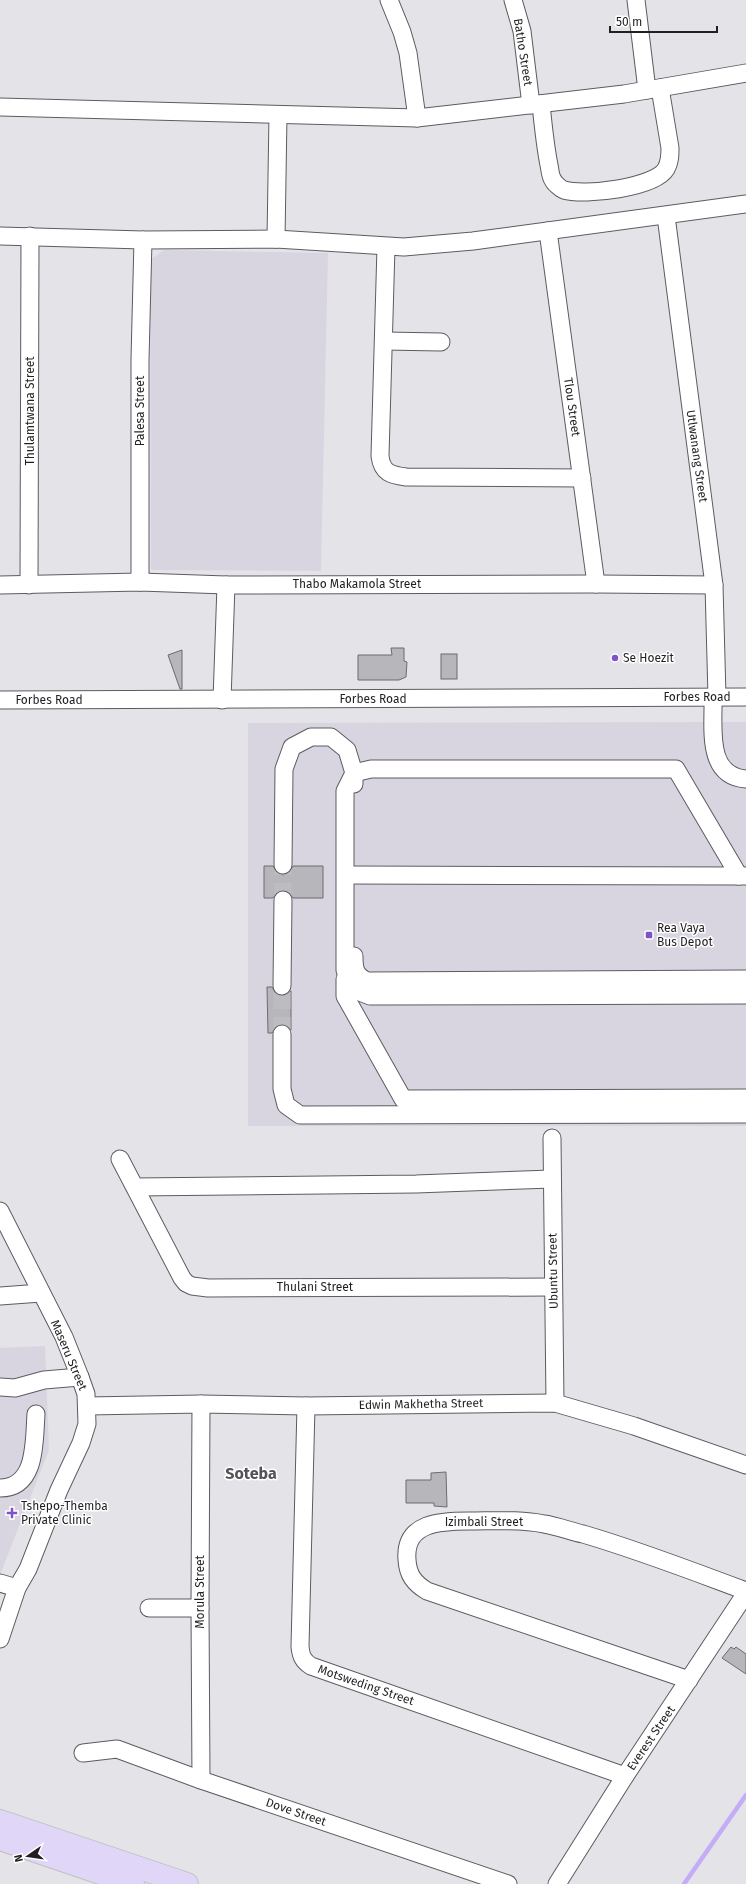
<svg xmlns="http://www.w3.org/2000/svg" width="746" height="1884" font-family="'Fira Sans',sans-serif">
	<rect width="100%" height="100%" fill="#e4e3e8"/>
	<g fill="#d8d5e1">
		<path d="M164,250L328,253L321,571L151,570L150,260Z"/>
		<path d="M746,722V1126H248V723Z"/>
		<path d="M45,1346L49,1450L0,1575V1348Z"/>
	</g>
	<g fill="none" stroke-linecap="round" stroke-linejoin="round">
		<path stroke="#c4adf7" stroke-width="4.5" d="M684,1884L746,1795"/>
	</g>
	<g fill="#b7b6bb" stroke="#6d6b70">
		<path d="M391,648H404V661L407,662L406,677L399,680H358V655H392Z"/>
		<path d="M182,650V689H180L168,655Z"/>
		<rect x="441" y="654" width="16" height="25"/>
		<path d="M264,866H273L278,873L283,875L288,873L293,866H323V898H293L288,892L283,890L278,892L273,898H264Z"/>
		<path d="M267,987H272L277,994L282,996L287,995L291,991V1030L287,1026L282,1024L277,1026L272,1033H268Z"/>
		<path d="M446,1472L447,1507L434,1506V1503H406V1480H431V1473Z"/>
		<path d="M731,1647L734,1649L736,1647L746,1654V1674L722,1658Z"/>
	</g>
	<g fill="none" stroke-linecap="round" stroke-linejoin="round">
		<g stroke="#bdbcc0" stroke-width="17" stroke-dasharray="17 8" stroke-linecap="butt">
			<path d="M283,900V865"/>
			<path d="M282,1034V986"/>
		</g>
		<g stroke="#5d5b60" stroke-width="19">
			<g id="minor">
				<path d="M389,0L402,32L408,53L417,118"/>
				<path d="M513,0L522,31L531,105"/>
				<path d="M636,0L647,90"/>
				<path d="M541,104C543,124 545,145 549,165C550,169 550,176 553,180C554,183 561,189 564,190C585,196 654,188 666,169C670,162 670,155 670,148L660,88"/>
				<path d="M0,107L417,118L624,94L746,73"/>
				<path d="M666,216L714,585L717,697"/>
				<path d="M548,231L596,584"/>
				<path d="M0,236L143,240L276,239L404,247L473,241L746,204"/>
				<path d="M276,239L278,115"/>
				<path d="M386,247L380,456C382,473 391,475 406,477L582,478"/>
				<path d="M384,341L441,342"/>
				<path d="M140,582V360L143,240"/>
				<path d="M0,585L140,582L226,585L596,584L714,585"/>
				<path d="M29,585L30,236"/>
				<path d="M713,697C714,726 705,776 746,779"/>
				<path d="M0,700L746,697"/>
				<path d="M222,700L226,585"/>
				<path d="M283,865L284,769L292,747L311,737H331L347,750L354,773V784"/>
				<path d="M346,875L746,876"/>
				<path d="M739,876L676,769H371L354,773L345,791V970L352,989L370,996L746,995"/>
				<path d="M354,956C354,969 355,975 367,981L746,979"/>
				<path d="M345,979V996L403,1099L746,1098"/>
				<path d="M282,986L283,900"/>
				<path d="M282,1034V1089L286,1105L300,1115L746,1114"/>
				<path d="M552,1138L555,1403"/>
				<path d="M120,1159L182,1278L186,1283L192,1286L208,1288L553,1287"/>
				<path d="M135,1187L416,1184L552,1179"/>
				<path d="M0,1211L64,1337L80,1377L86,1394L87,1424L81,1443L59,1490L28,1569L17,1588L0,1639"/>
				<path d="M0,1296L41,1293"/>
				<path d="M0,1387L15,1388L44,1380L80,1377"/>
				<path d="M201,1404L200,1608L201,1780"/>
				<path d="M87,1406L201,1404L306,1406L555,1403L634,1426L746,1465"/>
				<path d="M306,1406L300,1647C301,1656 303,1661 311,1666L625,1776"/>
				<path d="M0,1488C37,1488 34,1441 36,1414"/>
				<path d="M0,1583L17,1588"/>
				<path d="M149,1608H200"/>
				<path d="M689,1680L427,1591C414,1583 408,1575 407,1560C404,1522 441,1521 469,1521C493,1521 520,1519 544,1524C557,1526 570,1531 583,1534C638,1550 692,1571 746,1591"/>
				<path d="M83,1753L117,1749L201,1780L508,1884"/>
				<path d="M557,1884L625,1776L746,1593"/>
			</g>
		</g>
		<g stroke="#c1c0c1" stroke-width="24">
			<g id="major">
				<path d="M0,1821L187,1884"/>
				<path d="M0,1839L133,1884"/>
			</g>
		</g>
		<use href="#minor" stroke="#fff" stroke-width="17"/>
		<use href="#major" stroke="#e0d7f8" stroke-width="22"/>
	</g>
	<g fill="#8052ca" stroke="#fff" stroke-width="1.5">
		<circle cx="615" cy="658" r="4"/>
		<rect x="645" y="931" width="8" height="8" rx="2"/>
		<path d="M10 1507h4v4h4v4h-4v4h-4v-4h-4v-4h4z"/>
	</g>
	<g text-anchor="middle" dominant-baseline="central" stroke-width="3" stroke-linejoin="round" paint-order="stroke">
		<g font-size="12" fill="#201f21" stroke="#fff">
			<text transform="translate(523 52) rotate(81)">Batho Street</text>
			<text transform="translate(572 407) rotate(82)">Tlou Street</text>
			<text transform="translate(30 411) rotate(-90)">Thulamtwana Street</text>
			<text transform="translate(140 411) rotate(-90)">Palesa Street</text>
			<text transform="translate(697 456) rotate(82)">Utlwanang Street</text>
			<text x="357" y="584">Thabo Makamola Street</text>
			<text x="697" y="697">Forbes Road</text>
			<text x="373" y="699">Forbes Road</text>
			<text x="49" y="700">Forbes Road</text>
			<text transform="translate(553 1271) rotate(-91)">Ubuntu Street</text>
			<text x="315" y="1287">Thulani Street</text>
			<text transform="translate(69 1355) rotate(67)">Maseru Street</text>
			<text transform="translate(421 1404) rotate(-1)">Edwin Makhetha Street</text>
			<text x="484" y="1522">Izimbali Street</text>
			<text transform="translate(200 1592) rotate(-90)">Morula Street</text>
			<text transform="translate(366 1685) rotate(19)">Motsweding Street</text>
			<text transform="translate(651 1738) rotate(-56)">Everest Street</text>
			<text transform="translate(296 1812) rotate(19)">Dove Street</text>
		</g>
		<g font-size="12" fill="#201f21" stroke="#fff" text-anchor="start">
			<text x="623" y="658">Se Hoezit</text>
			<text x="657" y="928">Rea Vaya<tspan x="657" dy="14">Bus Depot</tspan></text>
			<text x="21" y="1506">Tshepo-Themba<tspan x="21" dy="14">Private Clinic</tspan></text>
		</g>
		<g font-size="16" font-weight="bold" fill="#545357" stroke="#fff">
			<text x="251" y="1473">Soteba</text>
		</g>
	</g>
	<g transform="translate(28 1856) rotate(257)" stroke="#ffffff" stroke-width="3" paint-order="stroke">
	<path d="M0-3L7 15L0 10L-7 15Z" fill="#201f21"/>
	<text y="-6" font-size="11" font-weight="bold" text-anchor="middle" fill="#201f21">N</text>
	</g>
	<path d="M610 26v6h107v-6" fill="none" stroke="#201f21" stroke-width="2"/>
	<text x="616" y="26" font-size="12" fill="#201f21" stroke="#ffffff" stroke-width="3" paint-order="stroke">50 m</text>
</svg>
